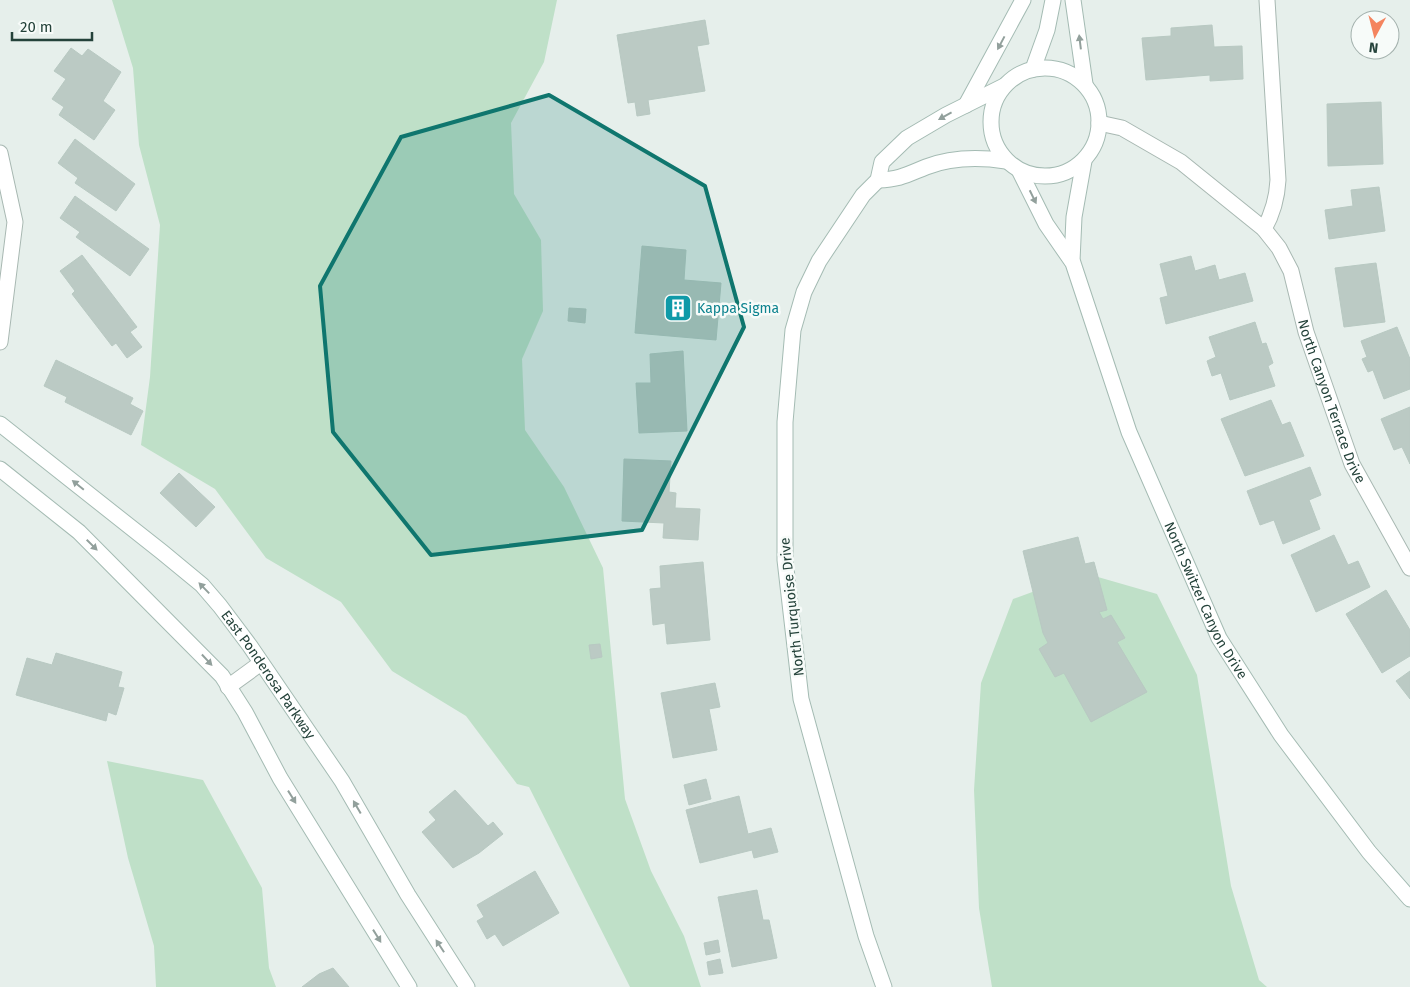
<svg xmlns="http://www.w3.org/2000/svg" width="1410" height="987" font-family="'Fira Sans',sans-serif">
	<rect width="100%" height="100%" fill="#e6efeb"/>
	<g fill="#bfe0c8">
		<path d="M112,0H557L544,62L511,123L514,194L541,240L543,311L522,359L525,430L564,487L603,568L625,799L651,871L684,936L701,987H630L529,787L517,784L466,716L392,671L341,602L266,558L215,489L141,445L150,377L160,225L139,145L133,68Z"/>
		<path d="M1084,573L1157,594L1197,675L1231,886L1259,980L1267,987H992L979,908L974,790L981,683L1013,599Z"/>
		<path d="M107,761L203,780L262,888L269,968L276,987H156L154,946L128,858Z"/>
	</g>
	<g fill="#bbcac4" stroke="#b8c9c2">
		<path d="M705,20L709,44L697,46L705,91L648,100L650,114L637,116L635,102L628,103L617,35Z"/>
		<path d="M1212,25L1214,47L1242,46L1243,79L1210,81V75L1146,80L1142,38L1171,36V28Z"/>
		<path d="M71,48L82,56L88,49L121,72L103,101L115,110L94,140L59,115L64,107L52,99L66,79L54,71Z"/>
		<path d="M1381,102L1383,164L1328,166L1327,104Z"/>
		<path d="M75,139L135,184L116,211L75,183L78,178L58,163Z"/>
		<path d="M1379,187L1385,231L1329,239L1325,210L1353,206L1351,190Z"/>
		<path d="M75,196L149,249L130,276L76,237L80,232L60,218Z"/>
		<path d="M642,246L686,250L684,280L721,283L716,340L635,333Z"/>
		<path d="M82,255L137,327L130,332L142,347L127,358L116,343L112,346L72,294L75,291L60,271Z"/>
		<path d="M1191,256L1195,271L1215,265L1219,280L1245,273L1253,301L1166,324L1160,298L1168,296L1160,264Z"/>
		<path d="M1376,263L1385,322L1344,327L1335,268Z"/>
		<path d="M569,308L586,309L585,323L568,321Z"/>
		<path d="M1255,322L1262,344L1266,343L1273,363L1268,366L1275,386L1230,400L1221,373L1212,376L1207,361L1216,357L1209,337Z"/>
		<path d="M1397,327L1410,359V389L1384,399L1373,370L1368,372L1362,359L1367,357L1361,341Z"/>
		<path d="M683,351L687,431L639,433L636,383H651L650,354Z"/>
		<path d="M56,360L133,398L130,404L143,411L131,435L65,402L67,397L44,386Z"/>
		<path d="M1271,400L1282,425L1290,422L1304,456L1245,476L1221,419Z"/>
		<path d="M1410,407V464L1402,447L1394,450L1381,419Z"/>
		<path d="M624,459L671,461L669,492L676,493L675,508L700,509L698,540L663,538L664,523L622,521Z"/>
		<path d="M1310,467L1321,495L1309,500L1320,529L1283,544L1274,520L1260,525L1247,491Z"/>
		<path d="M179,473L215,507L196,527L160,493Z"/>
		<path d="M1334,535L1348,565L1358,561L1370,587L1316,612L1291,555Z"/>
		<path d="M1078,537L1085,564L1094,562L1107,610L1099,612L1103,619L1111,615L1125,638L1117,642L1147,692L1091,722L1064,673L1055,677L1039,649L1048,643L1043,633L1023,551Z"/>
		<path d="M703,562L710,640L667,644L665,623L653,625L650,589L661,588L660,566Z"/>
		<path d="M1386,590L1410,630V656L1382,673L1346,614Z"/>
		<path d="M600,644L602,657L591,659L589,645Z"/>
		<path d="M56,653L122,672L118,687L124,688L116,715L108,712L106,721L16,695L27,658L52,665Z"/>
		<path d="M1410,671V699L1396,681Z"/>
		<path d="M715,683L720,707L709,709L717,750L673,758L661,693Z"/>
		<path d="M706,779L711,799L689,805L684,785Z"/>
		<path d="M455,790L488,826L493,822L503,834L479,853L453,868L422,832L436,820L429,812Z"/>
		<path d="M739,796L748,834L771,828L778,852L754,858L752,850L700,863L686,810Z"/>
		<path d="M535,871L559,913L503,946L495,934L487,939L477,921L484,917L477,905Z"/>
		<path d="M757,890L763,920H769L777,958L732,967L718,897Z"/>
		<path d="M718,940L720,952L706,955L704,943Z"/>
		<path d="M720,959L723,973L709,975L707,962Z"/>
		<path d="M333,968L349,987H302L319,974Z"/>
	</g>
	<g fill="none" stroke-linecap="round" stroke-linejoin="round">
		<g stroke="#a8b8b2" stroke-width="17">
			<g id="street">
				<path id="s1" d="M1099,123L1122,128L1181,162L1264,229L1279,248L1291,271L1306,332L1352,464L1410,568"/>
				<path d="M0,153L15,222L0,342"/>
				<path d="M1264,229C1273,213 1277,199 1278,180L1267,0"/>
				<path d="M228,687L261,663"/>
			</g>
		</g>
		<g stroke="#a4bbb3" stroke-width="17">
			<g id="secondary">
				<path d="M1073,0L1085,84"/>
				<circle cx="1045" cy="122" r="54"/>
				<path d="M1033,69L1047,30L1053,0"/>
				<path d="M966,105L1023,0"/>
				<path id="s2" d="M1019,170L1046,224L1073,263L1129,432L1219,638L1281,735L1369,852L1410,899"/>
				<path d="M878,180C901,179 906,175 926,167C952,157 979,157 1006,161"/>
				<path d="M1072,261L1074,217L1084,161"/>
				<path id="s3" d="M0,424L162,552L202,585L220,606L250,646L342,781L408,895L467,987"/>
				<path d="M0,469L79,532L222,676L245,712L280,778L409,987"/>
				<path d="M884,987L866,936L801,699L785,560V422L793,330L804,292L819,261L863,195L878,180L882,162L907,138L946,115L1004,86"/>
			</g>
		</g>
		<use href="#street" stroke="#fff" stroke-width="15"/>
		<use href="#secondary" stroke="#fff" stroke-width="15"/>
	</g>
	<defs><path id="oneway-solid" d="M-6-.8H1V-3.2L6.5 0L1 3.2V.8H-6Z" transform="scale(1.25)"/></defs>
	<g fill="#92a09c">
		<use href="#oneway-solid" transform="translate(1080 42) rotate(-97)"/>
		<use href="#oneway-solid" transform="translate(1001 43) rotate(118)"/>
		<use href="#oneway-solid" transform="translate(945 116) rotate(151)"/>
		<use href="#oneway-solid" transform="translate(1033 197) rotate(64)"/>
		<use href="#oneway-solid" transform="translate(78 485) rotate(-141)"/>
		<use href="#oneway-solid" transform="translate(92 545) rotate(45)"/>
		<use href="#oneway-solid" transform="translate(204 588) rotate(-134)"/>
		<use href="#oneway-solid" transform="translate(207 660) rotate(47)"/>
		<use href="#oneway-solid" transform="translate(292 797) rotate(58)"/>
		<use href="#oneway-solid" transform="translate(357 807) rotate(-120)"/>
		<use href="#oneway-solid" transform="translate(377 936) rotate(58)"/>
		<use href="#oneway-solid" transform="translate(440 946) rotate(-123)"/>
	</g>
	<path fill="#0f766e" fill-opacity="0.2" stroke="#0f766e" stroke-width="4" stroke-linejoin="round" d="M549,95L705,186L744,327L642,530L431,555L333,432L320,286L401,137Z"/>
	<defs>
		<g id="building-square" transform="scale(1.4375)"><rect x="-9" y="-9" width="18" height="18" rx="4" fill="#0f9aa8" stroke="#f7fbf9"/><path d="M-4-6H4V6H1V3H-1V6H-4ZM-2.5-4.3h1.7v1.8h-1.7ZM.8-4.3h1.7v1.8H.8ZM-2.5-1h1.7V.8h-1.7ZM.8-1h1.7V.8H.8Z" fill="#fff"/></g>
	</defs>
	<g fill-rule="evenodd">
		<use href="#building-square" x="678" y="308"/>
	</g>
	<g text-anchor="middle" dominant-baseline="central" stroke-width="5" stroke-linejoin="round" paint-order="stroke">
		<g font-size="14" fill="#0d838f" stroke="#f7fbf9" text-anchor="start">
			<text x="697" y="308">Kappa Sigma</text>
		</g>
		<g font-size="14" fill="#24423a" stroke="#f7fbf9">
			<text stroke="none"><textPath href="#s1" startOffset="385">North Canyon Terrace Drive</textPath></text>
			<text stroke="none"><textPath href="#s2" startOffset="471">North Switzer Canyon Drive</textPath></text>
			<text transform="translate(792 607) rotate(-96)">North Turquoise Drive</text>
			<text stroke="none"><textPath href="#s3" startOffset="370">East Ponderosa Parkway</textPath></text>
		</g>
	</g>
	<g transform="translate(1375 35) rotate(187)"><circle r="24" fill="#f7fbf9" stroke="#a3b1ad"/>
	<path d="M0-4L9 19L0 12L-9 19Z" fill="#f4845f"/>
	<text y="-8" font-size="14" font-weight="bold" text-anchor="middle" fill="#24423a">N</text>
	</g>
	<path d="M12 32v8h80v-8" fill="none" stroke="#24423a" stroke-width="2.5"/>
	<text x="20" y="32" font-size="15" fill="#24423a" stroke="#f7fbf9" stroke-width="4" paint-order="stroke">20 m</text>
</svg>
